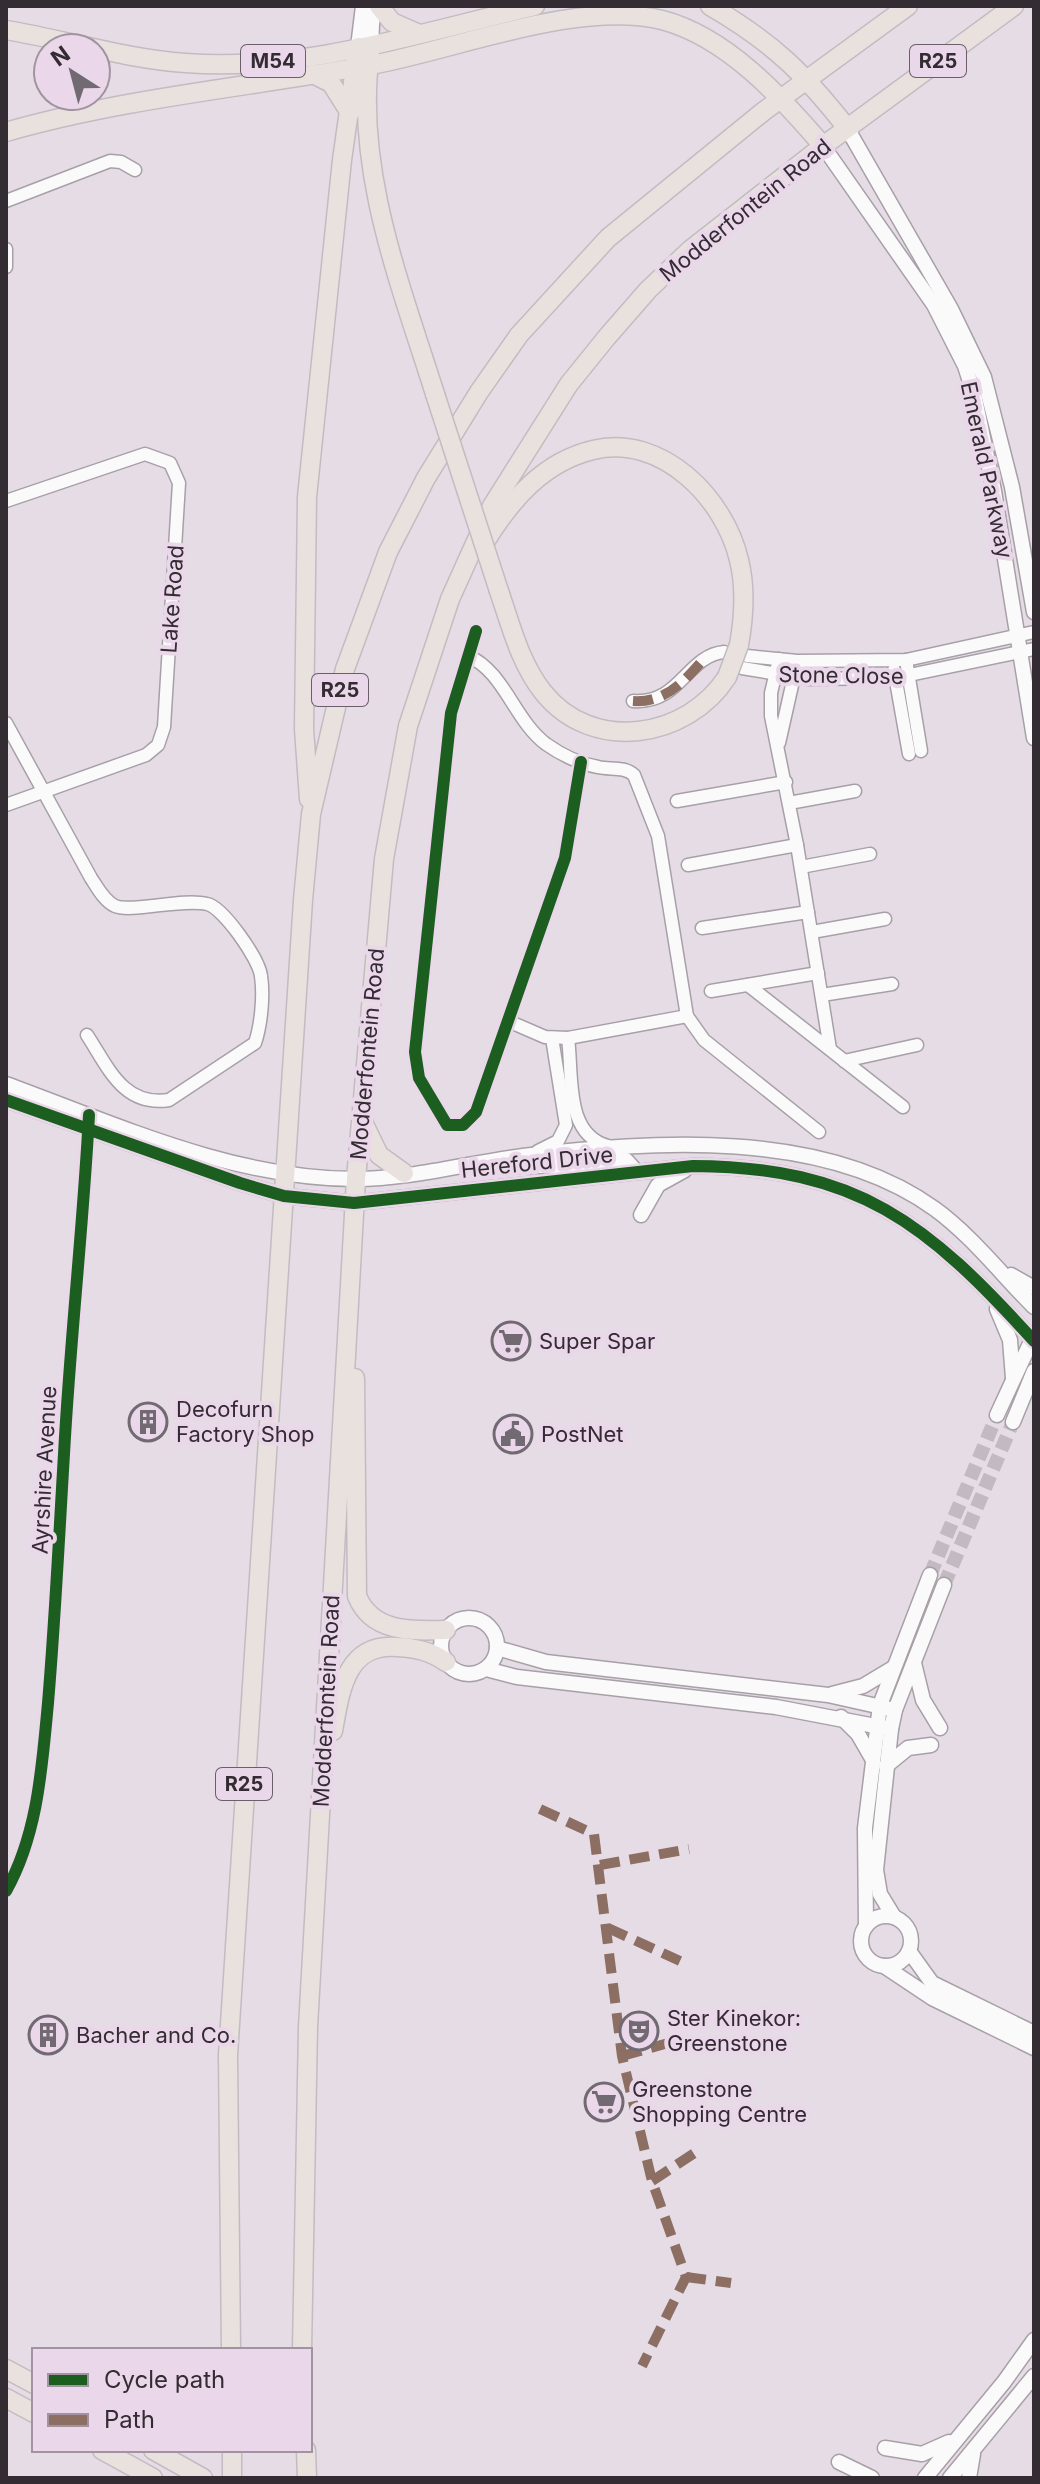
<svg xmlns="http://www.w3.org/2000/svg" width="1040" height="2484" font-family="Inter,sans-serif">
	<rect width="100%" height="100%" fill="#e6dce6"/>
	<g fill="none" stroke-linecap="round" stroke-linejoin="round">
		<g stroke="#c2b9c2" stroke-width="14" stroke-dasharray="14 7" stroke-linecap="butt">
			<path d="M930,1575L997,1415"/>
			<path d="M944,1585L1013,1422"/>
		</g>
		<g stroke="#a7a0a7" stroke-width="15">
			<g id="minor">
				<path d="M6,201L110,161L121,162L135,170"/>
				<path d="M6,249V267"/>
				<path d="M6,501L145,454L170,463L179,483L164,727L158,745L146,755L6,805"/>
				<path d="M476,631L451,713L415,1052L419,1078L447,1125H463L476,1112L565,858L581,762"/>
				<path d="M468,656C504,671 514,720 546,744C560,754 580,764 598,767C610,770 624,766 634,775L658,836L687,1016L704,1040L819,1132"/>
				<path d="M747,656L797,661L906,660L1034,632"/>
				<path d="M779,659L771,693V716L797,845L830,1049"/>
				<path d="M906,660L921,751"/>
				<path d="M742,668L808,679L895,678L1034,649"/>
				<path d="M894,670L909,754"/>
				<path d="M633,701C681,704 686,656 724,652"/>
				<path d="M6,723L91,878C97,887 104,901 115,906C131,913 182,898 207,904C223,907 259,959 261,976C264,996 261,1025 255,1043L169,1100C123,1107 108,1067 87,1035"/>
				<path d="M779,743L795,672"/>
				<path d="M677,801L786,782"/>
				<path d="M789,803L855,791"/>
				<path d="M688,865L797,845"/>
				<path d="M801,867L870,854"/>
				<path d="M702,928L808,912"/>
				<path d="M812,932L885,919"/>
				<path d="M748,985L903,1107"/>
				<path d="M711,991L818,973"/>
				<path d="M822,995L892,984"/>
				<path d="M508,1021L545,1037L568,1038L687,1016"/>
				<path d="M568,1038C573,1075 564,1134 608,1146"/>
				<path d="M844,1061L917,1045"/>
				<path d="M538,1151L558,1141L566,1125L552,1038"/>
				<path d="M6,1891C38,1834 42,1766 48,1703C55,1620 59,1538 64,1455C69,1344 83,1233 89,1122"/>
			</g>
		</g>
		<g stroke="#a7a0a7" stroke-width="17">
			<g id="tertiary">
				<path d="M371,44L373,6"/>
				<path d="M358,47L363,6"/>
				<path d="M847,128L951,309L984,377L1012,487L1034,612"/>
				<path d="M823,146L934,305L965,366L974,394L994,491L1034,738"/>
				<path d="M6,1084C118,1125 234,1179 355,1179C411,1179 468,1163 523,1156C653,1141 823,1128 935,1209C972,1236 1002,1275 1034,1307"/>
				<path d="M6,1100L240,1183L284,1196L354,1203L693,1166C858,1167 927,1223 1034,1341"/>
				<path d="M501,1166H562L626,1160L636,1171"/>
				<path d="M641,1215L658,1185L685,1170"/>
				<path d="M1011,1275L1034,1288"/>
				<path d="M997,1309L1010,1340L1013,1378"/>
				<path d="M997,1415L1034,1335"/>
				<path d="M1013,1422L1034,1371"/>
				<circle cx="469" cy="1646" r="28"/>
				<path d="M497,1648L546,1662L828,1695L895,1710"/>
				<path d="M914,1663L923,1700L940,1728"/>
				<path d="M486,1669L517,1677L776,1707L891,1729"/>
				<path d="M832,1694L863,1686L893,1668"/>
				<path d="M841,1717L858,1734L873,1760"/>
				<path d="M886,1766L908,1748L931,1745"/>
				<circle cx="886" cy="1941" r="25"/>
				<path d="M894,1917L880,1894L876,1870L891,1729L895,1710L944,1585"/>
				<path d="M866,1926L865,1828L880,1705L930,1575"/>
				<path d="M909,1951L932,1983L1034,2033"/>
				<path d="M884,1966L932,1998L1034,2048"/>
				<path d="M885,2448L922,2454L949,2442"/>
				<path d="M839,2462L872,2478"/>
				<path d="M925,2478L1004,2382L1034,2340"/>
				<path d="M950,2478L1034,2376"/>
				<path d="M969,2478L973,2454"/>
			</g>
		</g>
		<g stroke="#c2bcc2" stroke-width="21">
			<g id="primary">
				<path d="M379,6L392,22L417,33"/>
				<path d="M710,6C772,42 804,73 847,128"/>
				<path d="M6,30C66,40 126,59 186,63C304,72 422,32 535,6"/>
				<path d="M370,54C354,169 401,286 435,394"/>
				<path d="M313,74L331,83L350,113"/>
				<path d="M6,132C124,98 250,87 371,65C458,49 576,0 662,20C727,37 781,97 823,146"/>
				<path d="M485,542C511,500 543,462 593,450C662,433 725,499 739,560C746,588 744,617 739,645"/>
				<path d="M499,591C511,626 520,663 543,692C592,754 687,739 727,677"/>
				<path d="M309,799L304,729L307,497L342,160L358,47"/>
				<path d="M362,1120L379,1155L404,1173"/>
				<path d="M355,1378L357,1596C372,1633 412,1631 446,1630"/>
				<path d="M333,1731C340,1691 346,1642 398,1647C416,1648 430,1651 446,1662"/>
				<path d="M231,2350L228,2055L303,900L311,814L345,669L388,552L426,478L479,392L519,335L608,238L764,111L908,6"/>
				<path d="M302,2350L308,2027L356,1179L384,859L408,726L450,599L492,506L569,384L607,337L648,290L690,250L823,146L1014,6"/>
				<path d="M6,2369L34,2384"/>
				<path d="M6,2398L34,2413"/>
				<path d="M102,2450L153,2478"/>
				<path d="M153,2450L203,2478"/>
				<path d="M232,2450V2478"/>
				<path d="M306,2450L307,2478"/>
			</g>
		</g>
		<use href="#minor" stroke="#fbfafb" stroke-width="12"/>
		<use href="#tertiary" stroke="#fbfafb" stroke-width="14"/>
		<use href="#primary" stroke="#e8e1dd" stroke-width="18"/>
		<g stroke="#c2bcc2" stroke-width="21" stroke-linecap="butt">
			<g id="primary-bridge">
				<path d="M435,394L499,591"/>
				<path d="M727,677L739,645"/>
			</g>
		</g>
		<use href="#primary-bridge" stroke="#e8e1dd" stroke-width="18"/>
		<g stroke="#8d6e63" stroke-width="10" stroke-dasharray="20 10" stroke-linecap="butt">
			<path d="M633,701C664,703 683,683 702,661"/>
			<path d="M540,1809L594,1834L622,2056L652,2181L686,2277L642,2366"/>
			<path d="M600,1865L689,1849"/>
			<path d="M608,1928L680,1961"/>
			<path d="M622,2056L679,2040"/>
			<path d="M652,2181L702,2148"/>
			<path d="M686,2277L731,2283"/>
		</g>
		<g stroke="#ebd7ea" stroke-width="17">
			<g id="cycleway">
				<path d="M476,631L451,713L415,1052L419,1078L447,1125H463L476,1112L565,858L581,762"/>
				<path d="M6,1100L240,1183L284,1196L354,1203L693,1166C858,1167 927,1223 1034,1341"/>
				<path d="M6,1891C38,1834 42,1766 48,1703C55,1620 59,1537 64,1454C70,1341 83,1228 89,1115"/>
			</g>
		</g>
		<use href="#cycleway" stroke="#1b5e20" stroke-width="12"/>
	</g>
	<defs>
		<g id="supermarket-ring" transform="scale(2)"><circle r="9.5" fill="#ebd7ea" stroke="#726a72" stroke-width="1.5"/><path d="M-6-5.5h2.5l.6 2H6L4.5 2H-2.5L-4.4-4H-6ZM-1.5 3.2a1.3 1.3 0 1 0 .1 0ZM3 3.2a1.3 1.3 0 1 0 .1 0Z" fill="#726a72"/></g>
		<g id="building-ring" transform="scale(2)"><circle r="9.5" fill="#ebd7ea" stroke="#726a72" stroke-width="1.5"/><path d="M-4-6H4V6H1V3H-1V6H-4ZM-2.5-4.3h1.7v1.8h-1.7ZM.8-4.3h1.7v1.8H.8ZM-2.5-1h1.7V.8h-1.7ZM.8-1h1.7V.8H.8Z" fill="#726a72"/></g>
		<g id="civic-ring" transform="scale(2)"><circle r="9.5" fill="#ebd7ea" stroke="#726a72" stroke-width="1.5"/><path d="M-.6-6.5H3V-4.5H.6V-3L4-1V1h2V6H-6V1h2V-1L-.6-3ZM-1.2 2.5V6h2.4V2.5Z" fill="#726a72"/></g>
		<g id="theatre-ring" transform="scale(2)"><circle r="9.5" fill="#ebd7ea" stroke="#726a72" stroke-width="1.5"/><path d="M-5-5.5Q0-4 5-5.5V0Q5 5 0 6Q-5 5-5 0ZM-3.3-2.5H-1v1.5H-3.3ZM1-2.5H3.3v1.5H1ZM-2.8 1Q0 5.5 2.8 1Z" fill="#726a72"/></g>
	</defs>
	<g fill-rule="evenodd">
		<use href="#supermarket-ring" x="511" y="1341"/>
		<use href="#building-ring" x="148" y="1422"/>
		<use href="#civic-ring" x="513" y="1434"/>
		<use href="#theatre-ring" x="639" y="2031"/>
		<use href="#building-ring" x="48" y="2035"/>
		<use href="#supermarket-ring" x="604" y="2102"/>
	</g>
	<g text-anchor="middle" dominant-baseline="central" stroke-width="8" stroke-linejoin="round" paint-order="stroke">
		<g fill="#ebd7ea" stroke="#6b5f6a" stroke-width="2">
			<rect x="241" y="45" width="64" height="32" rx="6"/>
			<rect x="910" y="45" width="56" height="32" rx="6"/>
			<rect x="312" y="674" width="56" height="32" rx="6"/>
			<rect x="216" y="1768" width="56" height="32" rx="6"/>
		</g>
		<g font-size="20" font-weight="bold" fill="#342c33">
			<text x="273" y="61">M54</text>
			<text x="938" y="61">R25</text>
			<text x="340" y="690">R25</text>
			<text x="244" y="1784">R25</text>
		</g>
		<g font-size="22" fill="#342c33" stroke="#ebd7ea">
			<text transform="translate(745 210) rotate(-39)">Modderfontein Road</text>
			<text transform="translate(987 470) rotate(78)">Emerald Parkway</text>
			<text transform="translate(172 599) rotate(-86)">Lake Road</text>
			<text transform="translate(841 675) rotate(1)">Stone Close</text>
			<text transform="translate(367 1054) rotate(-85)">Modderfontein Road</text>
			<text transform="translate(537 1162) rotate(-6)">Hereford Drive</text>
			<text transform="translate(44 1470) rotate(-87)">Ayrshire Avenue</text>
			<text transform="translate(326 1701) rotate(-87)">Modderfontein Road</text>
		</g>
		<g font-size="22" fill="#342c33" stroke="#ebd7ea" text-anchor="start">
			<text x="539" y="1341">Super Spar</text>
			<text x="176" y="1409">Decofurn<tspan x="176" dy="25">Factory Shop</tspan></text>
			<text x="541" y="1434">PostNet</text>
			<text x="667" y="2018">Ster Kinekor:<tspan x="667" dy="25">Greenstone</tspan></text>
			<text x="76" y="2035">Bacher and Co.</text>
			<text x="632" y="2089">Greenstone<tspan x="632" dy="25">Shopping Centre</tspan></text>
		</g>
	</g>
	<rect width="1040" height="2484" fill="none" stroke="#342c33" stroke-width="16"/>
	<rect x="32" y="2348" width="280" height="104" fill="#ebd7ea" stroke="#a293a1" stroke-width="2"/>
	<rect x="48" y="2374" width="40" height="12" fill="#1b5e20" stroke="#a293a1" stroke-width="2"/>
	<text x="104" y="2388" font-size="24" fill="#342c33">Cycle path</text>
	<rect x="48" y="2414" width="40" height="12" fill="#8d6e63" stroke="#a293a1" stroke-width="2"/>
	<text x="104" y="2428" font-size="24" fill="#342c33">Path</text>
	<g transform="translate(72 72) rotate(324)"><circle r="38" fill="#ebd7ea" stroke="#a293a1" stroke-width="2"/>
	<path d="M0-6L14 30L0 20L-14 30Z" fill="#726a72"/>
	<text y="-12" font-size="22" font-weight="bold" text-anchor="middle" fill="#342c33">N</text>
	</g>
</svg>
